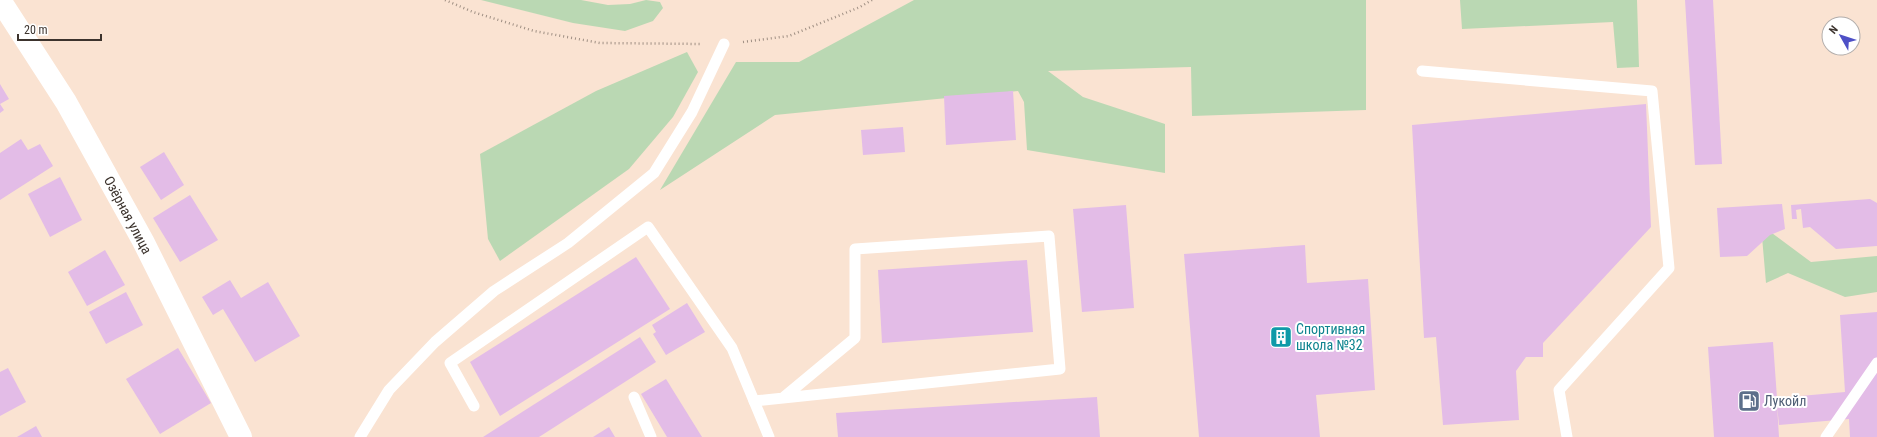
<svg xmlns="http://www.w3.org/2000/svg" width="1877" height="437" font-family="'Roboto Condensed',sans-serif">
	<rect width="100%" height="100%" fill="#fae3d2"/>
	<g fill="#bad8b3">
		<path d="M481,0H581L608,5L630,4L646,0L660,2L663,8L653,21L625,31L573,23Z"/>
		<path d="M914,0H1366V110L1192,116L1191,67L1048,71L1083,97L1165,124V173L1027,150L1024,102L1018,91L775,115L660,190L736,62H799Z"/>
		<path d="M1460,0H1637L1639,67L1617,68L1613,22L1462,29Z"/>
		<path d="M687,52L698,72L673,117L629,169L500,261L488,239L480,154L596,91Z"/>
		<path d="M1761,225L1811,262L1877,256V292L1845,297L1788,273L1766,283Z"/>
	</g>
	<g fill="#e3bce7">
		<path d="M1685,0H1713L1722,164L1695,165Z"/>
		<path d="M0,84L9,99L0,104L4,110L0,113Z"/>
		<path d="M1013,91L1016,140L946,145L944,96Z"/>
		<path d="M1646,104L1651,227L1543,343V357H1526L1516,371L1519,420L1443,425L1436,337L1424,338L1412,125Z"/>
		<path d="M903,127L905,152L863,155L861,130Z"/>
		<path d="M21,139L28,150L40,144L53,166L0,200V153Z"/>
		<path d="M164,152L184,185L161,200L140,167Z"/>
		<path d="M60,177L82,220L50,237L28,194Z"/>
		<path d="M190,195L218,240L180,262L153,218Z"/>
		<path d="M1870,199L1877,203V246L1836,249L1810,227L1803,228L1801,209L1796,210L1797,219H1792L1791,205Z"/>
		<path d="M1782,204L1785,229L1770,235L1747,256L1720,257L1717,208Z"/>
		<path d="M1126,205L1134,308L1082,312L1073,209Z"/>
		<path d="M1305,245L1307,283L1368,279L1375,390L1316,395L1320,437H1199L1184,254Z"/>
		<path d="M105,250L125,285L87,306L68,272Z"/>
		<path d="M636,257L670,309L500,416L470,362Z"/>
		<path d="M1027,260L1033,332L882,343L878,270Z"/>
		<path d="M230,280L241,298L268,282L300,336L255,362L223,309L213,315L202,297Z"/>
		<path d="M126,292L143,325L106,344L89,312Z"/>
		<path d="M687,303L705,332L666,355L653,334L656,332L652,325Z"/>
		<path d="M1877,312V437H1850L1849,419L1779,425L1777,405L1779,437H1714L1708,347L1773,342L1777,398L1845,392L1840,315Z"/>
		<path d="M640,337L656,362L539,437H483Z"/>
		<path d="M178,348L211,403L160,434L126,379Z"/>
		<path d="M8,368L26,402L0,416V372Z"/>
		<path d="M666,379L702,437H667L641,394Z"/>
		<path d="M1097,397L1100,437H838L836,413Z"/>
		<path d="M36,426L42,437H17Z"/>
		<path d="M609,427L615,437H593Z"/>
	</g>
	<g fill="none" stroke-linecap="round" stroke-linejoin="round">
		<g stroke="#9f8f83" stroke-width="2.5" stroke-dasharray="1 3" stroke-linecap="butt">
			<path d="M445,0L473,12L534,31L600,43L702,44"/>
			<path d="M743,42L789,36L860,7L872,0"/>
		</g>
		<g stroke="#fff" stroke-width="11">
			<path d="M1422,71L1652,91L1669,268L1559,390L1567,437"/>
			<path d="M634,397L651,437"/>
			<path d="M754,401L1060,369L1049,236L855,249V338L784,397"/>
			<path d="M474,406L450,363L648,227L732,348L769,437"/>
			<path d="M360,437L389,390L435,342L494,291L568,243L654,173L692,112L724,44"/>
			<path d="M1826,437L1877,363"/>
		</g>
		<path stroke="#fff" stroke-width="22" d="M0,0L66,102L143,241L241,437"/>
	</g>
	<defs>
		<g id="building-square" transform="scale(1.15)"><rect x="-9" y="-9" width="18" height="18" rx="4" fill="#0f9aa8" stroke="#fff"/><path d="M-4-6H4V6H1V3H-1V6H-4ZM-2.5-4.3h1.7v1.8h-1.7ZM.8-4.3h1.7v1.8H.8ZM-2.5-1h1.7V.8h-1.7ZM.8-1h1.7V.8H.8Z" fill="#fff"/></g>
		<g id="fuel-square" transform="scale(1.15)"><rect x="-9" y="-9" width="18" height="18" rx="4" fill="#5c6f8a" stroke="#fff"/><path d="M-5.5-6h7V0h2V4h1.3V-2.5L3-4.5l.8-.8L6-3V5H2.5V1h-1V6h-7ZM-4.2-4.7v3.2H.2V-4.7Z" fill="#fff"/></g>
	</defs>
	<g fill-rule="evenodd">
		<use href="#building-square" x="1281" y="337"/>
		<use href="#fuel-square" x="1749" y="401"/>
	</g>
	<g text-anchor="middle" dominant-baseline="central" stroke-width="4" stroke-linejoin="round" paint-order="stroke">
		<g font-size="14" fill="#3c332d" stroke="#fff">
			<text transform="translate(128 215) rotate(62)">Озёрная улица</text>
		</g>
		<g font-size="14" fill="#0d838f" stroke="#fff" text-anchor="start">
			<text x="1296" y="329">Спортивная<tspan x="1296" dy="16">школа №32</tspan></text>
		</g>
		<g font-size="14" fill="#4e5e75" stroke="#fff" text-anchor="start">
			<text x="1764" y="401">Лукойл</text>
		</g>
	</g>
	<g transform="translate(1841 36) rotate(309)"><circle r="19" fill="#ffffff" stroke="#b1adab"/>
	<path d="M0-3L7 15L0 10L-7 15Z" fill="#4e50c6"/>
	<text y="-6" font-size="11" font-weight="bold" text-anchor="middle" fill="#3c332d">N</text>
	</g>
	<path d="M18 34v6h83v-6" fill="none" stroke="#3c332d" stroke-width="2"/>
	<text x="24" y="34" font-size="12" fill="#3c332d" stroke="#ffffff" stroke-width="3" paint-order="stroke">20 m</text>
</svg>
